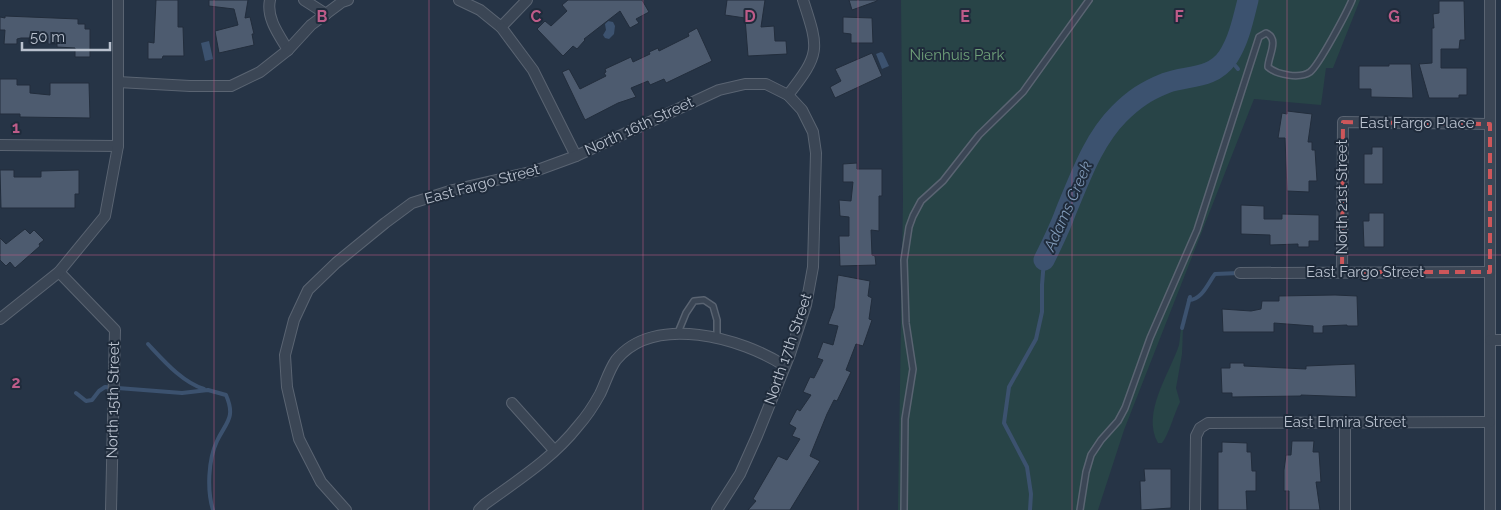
<svg xmlns="http://www.w3.org/2000/svg" width="1501" height="510" font-family="Raleway,sans-serif">
	<rect width="100%" height="100%" fill="#263446"/>
	<g fill="#284447">
		<path d="M901,0H1360L1333,68H1326L1321,105L1254,99L1124,430L1098,510H898L903,199Z"/>
		<path d="M1181,329H1183L1182,354L1176,388L1180,402C1174,414 1169,434 1162,443H1158C1141,413 1170,373 1179,345C1180,340 1180,334 1181,329Z"/>
	</g>
	<g fill="#3c526f">
		<path d="M608,21L613,22L615,26L614,34L609,39L605,38L603,35L606,30L605,24Z"/>
		<path d="M209,41L213,59L205,61L201,43Z"/>
		<path d="M881,52L883,53L889,66L882,69L876,54Z"/>
	</g>
	<g fill="none" stroke-linecap="round" stroke-linejoin="round">
		<g stroke="#3c526f" stroke-width="4">
			<path d="M1228,57L1238,69"/>
			<path d="M1189,300C1202,300 1208,283 1215,274L1239,273"/>
			<path d="M1182,328L1190,297"/>
			<path d="M148,344C164,361 182,382 204,389"/>
			<path d="M76,393L86,401L92,400L99,391L105,387L182,393L208,390L226,395C236,418 226,422 217,441C208,460 207,491 213,510"/>
			<path d="M1030,510L1031,494L1027,467L1004,423L1009,387L1036,339L1042,312V285L1044,260"/>
		</g>
		<path stroke="#3c526f" stroke-width="21" d="M1044,260C1052,244 1060,228 1066,211C1080,178 1093,140 1119,114C1134,99 1146,91 1166,83C1187,75 1212,80 1228,57C1239,40 1243,20 1248,0"/>
	</g>
	<g fill="#4d5b6f" stroke="#222d3c">
		<path d="M156,0H178V27H183L184,56H163L162,59H148V42L154,43Z"/>
		<path d="M209,0H248L245,18L250,17L254,34H252L254,45L219,53L215,31L238,25L234,9L209,6Z"/>
		<path d="M568,0H642L649,12L636,19L639,23L630,28L620,11L584,39L585,40L577,49L573,46L563,56L537,29L545,21L551,26L567,11L562,5Z"/>
		<path d="M727,0H765L761,27L774,26L775,41H786L787,54L748,56L745,18L725,15Z"/>
		<path d="M849,0H877V1L852,10Z"/>
		<path d="M1439,1H1464L1465,40H1460L1459,49H1441V68H1467V95H1459V98H1429L1419,64L1432,63V28H1434L1433,14L1439,13Z"/>
		<path d="M5,16L78,19V24H85V29H90V57H75V48L57,47V44H48V38H21L17,39V44H4L5,30H0V17L5,18Z"/>
		<path d="M843,17L872,18L873,43H851V34L843,33Z"/>
		<path d="M697,28L712,61L666,83L664,79L650,85L648,81L631,88L636,97L618,103L585,120L562,72L569,69L580,89L606,76L604,73L606,72L605,69L631,57L633,62L650,54L649,52L658,48L659,51L689,36L688,33Z"/>
		<path d="M872,53L882,76L835,98L830,87L841,81L835,69Z"/>
		<path d="M1389,64H1411L1413,98L1371,97V89H1359V66H1389Z"/>
		<path d="M0,79H17V85H30V93L50,95V83H89L90,118L20,117V114H0Z"/>
		<path d="M1287,111L1312,114L1308,142H1312V150H1315L1317,181H1309V192L1287,191L1285,138H1278L1282,113L1287,114Z"/>
		<path d="M1372,147H1383V184H1364V154H1372Z"/>
		<path d="M857,163V169H882V196H879V231L871,230L872,255L875,256L876,265L840,266L839,236H849V217L840,216L839,200L851,201L853,182H843V164Z"/>
		<path d="M0,170H14V177H41V171L79,170V194H75V208H1Z"/>
		<path d="M1241,205L1264,206V219H1282V214L1319,215V241H1309V247H1298V244L1270,245V235L1241,234Z"/>
		<path d="M1369,213H1384V247H1364L1363,221H1369Z"/>
		<path d="M25,229L30,234L34,230L44,240L39,244L40,246L15,268L10,262L6,266L0,260V238L6,244Z"/>
		<path d="M838,275L870,281L868,296L872,298L869,319L872,320L863,346L856,344L846,370L851,372L837,401L834,400L827,414L810,456L820,461L790,510H748L756,501L753,499L778,456L787,460L800,439L792,436L796,428L789,424L797,409L800,411L811,395L803,392L810,377L814,378L823,360L817,358L823,342L833,345L838,326L828,324L834,308Z"/>
		<path d="M1335,295L1357,296L1358,326H1347V325L1323,326V333H1313V326L1274,323V332H1223L1222,309L1251,311L1261,309L1262,301H1279V296Z"/>
		<path d="M1230,363H1244V366L1306,369V366L1355,364L1356,397L1301,395V396L1232,397V393H1222L1221,368H1230Z"/>
		<path d="M1292,441H1314L1313,452H1319L1321,482H1316L1320,510H1289V491H1284V470L1286,455H1291Z"/>
		<path d="M1222,442L1247,443V452H1251L1252,471H1256V491H1246L1247,510H1218V452H1222Z"/>
		<path d="M1144,469H1171V508L1141,510L1140,481H1145Z"/>
	</g>
	<g fill="none" stroke-linecap="round" stroke-linejoin="round">
		<g stroke="#5a6472" stroke-width="8">
			<g id="service">
				<path d="M677,335L686,313L694,301L704,300L713,306L717,320V338"/>
				<path d="M904,510L905,419L913,369L906,323L904,260L909,227L913,216L921,201L943,181L979,135L1023,92L1089,0"/>
				<path d="M1080,510L1086,472L1091,455L1101,440L1118,421L1125,408L1150,338L1197,230L1259,37L1266,33C1280,39 1268,56 1268,67C1277,75 1300,79 1310,72C1319,65 1347,12 1352,0"/>
			</g>
		</g>
		<g stroke="#5a6472" stroke-width="12">
			<g id="minor">
				<path d="M270,0C266,18 279,35 288,50"/>
				<path d="M304,0L326,14"/>
				<path d="M459,0L480,10L501,27L527,0"/>
				<path d="M1490,0V510"/>
				<path d="M501,27L533,70L576,156"/>
				<path d="M118,82L190,86H231L260,72L288,50L311,25L342,2L348,0"/>
				<path d="M788,95C821,53 819,49 803,0"/>
				<path d="M0,145L118,146"/>
				<path d="M59,272L115,330L111,510"/>
				<path d="M1342,272L1343,122L1490,124"/>
				<path d="M1240,273L1490,272"/>
				<path d="M0,319L59,272L105,216L118,146V0"/>
				<path d="M1490,340H1501"/>
				<path d="M512,403L554,450"/>
				<path d="M1345,422V510"/>
				<path d="M346,510L321,482L299,439L287,387L285,355L294,320L308,290L336,263L385,223L412,203L453,190L535,171L576,156L719,90L745,84H766L788,95L802,110L813,132L816,153L813,267L806,305L790,354L757,436L740,474L717,510"/>
				<path d="M479,510L485,504C518,480 553,458 578,426C586,417 594,405 600,394C605,384 609,370 616,360C654,313 742,338 785,366"/>
				<path d="M1195,510L1196,436L1200,428L1208,423L1490,422"/>
			</g>
		</g>
		<use href="#service" stroke="#3b4655" stroke-width="5"/>
		<use href="#minor" stroke="#3b4655" stroke-width="10"/>
	</g>
	<path fill="none" stroke="#cd565a" stroke-width="4" stroke-dasharray="10 6" stroke-linejoin="round" d="M1343,122L1490,124V272H1342Z"/>
	<path fill="none" stroke="#be5c89" stroke-width="1" stroke-opacity="0.55" d="M214,0V510M429,0V510M643,0V510M858,0V510M1072,0V510M1287,0V510M0,255H1501"/>
	<g text-anchor="middle" dominant-baseline="central" stroke-width="4" stroke-linejoin="round" paint-order="stroke">
		<g font-size="15" fill="#6fa079" stroke="#1f2b3b">
			<text x="957" y="55">Nienhuis Park</text>
		</g>
		<g font-size="15" fill="#b9c1ce" stroke="#1f2b3b">
			<text x="1417" y="123">East Fargo Place</text>
			<text transform="translate(639 126) rotate(-25)">North 16th Street</text>
			<text transform="translate(482 184) rotate(-15)">East Fargo Street</text>
			<text transform="translate(1342 197) rotate(-90)">North 21st Street</text>
			<text x="1365" y="272">East Fargo Street</text>
			<text transform="translate(788 349) rotate(-71)">North 17th Street</text>
			<text transform="translate(113 400) rotate(-89)">North 15th Street</text>
			<text x="1345" y="422">East Elmira Street</text>
		</g>
		<g font-size="16" font-style="italic" fill="#7f98b6" stroke="#1f2b3b">
			<text transform="translate(1068 206) rotate(-66)">Adams Creek</text>
		</g>
	</g>
	<g font-size="16" text-anchor="middle" font-weight="bold" fill="#be5c89" stroke="#1f2b3b" stroke-width="4" stroke-linejoin="round" paint-order="stroke">
		<text x="322" y="22">B</text>
		<text x="536" y="22">C</text>
		<text x="750" y="22">D</text>
		<text x="965" y="22">E</text>
		<text x="1179" y="22">F</text>
		<text x="1394" y="22">G</text>
		<text x="16" y="133">1</text>
		<text x="16" y="388">2</text>
	</g>
	<path d="M22 42v8h88v-8" fill="none" stroke="#b9c1ce" stroke-width="2.5"/>
	<text x="30" y="42" font-size="15" fill="#b9c1ce" stroke="#1f2b3b" stroke-width="4" paint-order="stroke">50 m</text>
</svg>
